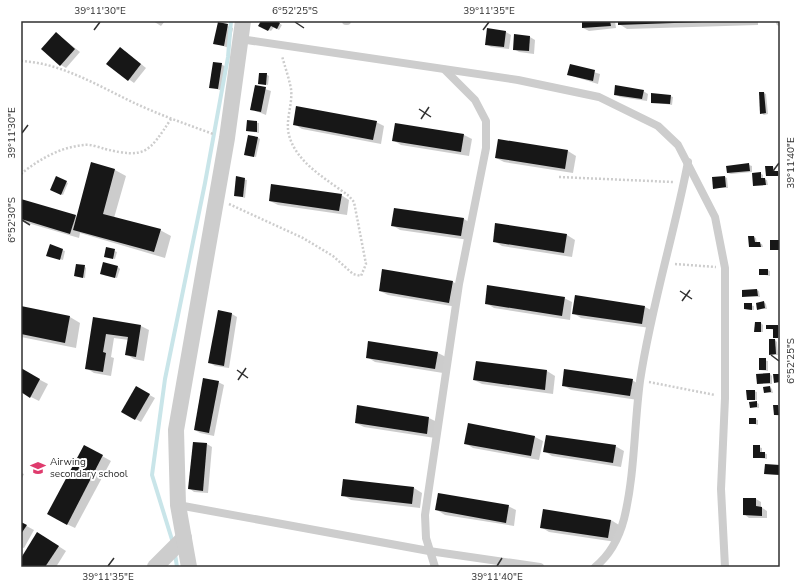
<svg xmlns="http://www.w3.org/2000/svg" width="801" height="588" font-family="'Nunito Sans',sans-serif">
	<rect width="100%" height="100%" fill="#fff"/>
	<g fill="#0003">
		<path d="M153,21H165L161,26Z"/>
		<path d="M262,21H275L282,25L279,30L274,27L271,31L260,26Z"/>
		<path d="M583,21H615L616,28L589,31L583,28Z"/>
		<path d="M619,21H758V25L627,29L619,24Z"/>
		<path d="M219,23L233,28L229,48L214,43Z"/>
		<path d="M488,29L506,32L511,35L509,49L491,47L486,44Z"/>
		<path d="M56,33L80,52L66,68L61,65Z"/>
		<path d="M515,35L530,37L535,40L534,54L519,52L514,49Z"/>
		<path d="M125,51L146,68L134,83L108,64Z"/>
		<path d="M221,64L226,67L223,91L210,87Z"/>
		<path d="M571,65L600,74L598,84L569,75Z"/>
		<path d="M266,74L269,76L268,85L259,83Z"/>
		<path d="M256,86L271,91L266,115L251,109Z"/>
		<path d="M643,91L648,94L647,101L620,97L615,94Z"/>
		<path d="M764,93L766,94L768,114L764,115L761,113Z"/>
		<path d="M670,96L673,97L672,105L652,102Z"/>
		<path d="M248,121L259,123V133L248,131Z"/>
		<path d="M376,122L384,126L381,144L302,129L294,124Z"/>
		<path d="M464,135L472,139L469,156L401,145L393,140Z"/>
		<path d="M257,137L260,139L256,157L247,155Z"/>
		<path d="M568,151L576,156L573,173L504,162L496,158Z"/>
		<path d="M92,164L115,170L126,176L114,218L160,230L171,236L165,258L80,233L79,238L21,221V200L78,217Z"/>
		<path d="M749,165L752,166V172L731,174L728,173L727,167Z"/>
		<path d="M773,167L775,168V172L780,173V176L767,175Z"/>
		<path d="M760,173L763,175V179L767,180L768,185H754Z"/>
		<path d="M725,177L727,178L728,188H714Z"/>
		<path d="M57,178L68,183L63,195L54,191Z"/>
		<path d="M237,178L247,180L245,198L235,195Z"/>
		<path d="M341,195L349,200L347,215L278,205L270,201Z"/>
		<path d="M464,219L472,224L469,240L400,230L392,225Z"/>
		<path d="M567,235L575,240L572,257L502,246L494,241Z"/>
		<path d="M754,237L756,238L757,243L762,244L763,247H750Z"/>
		<path d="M50,246L65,251L63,260L50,256Z"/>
		<path d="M107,248L117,252L115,259L108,257Z"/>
		<path d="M84,266L86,268L85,278L75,276Z"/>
		<path d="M118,267L120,269L117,278L104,275Z"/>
		<path d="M768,270L770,271V276L760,274Z"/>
		<path d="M453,282L461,286L457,307L388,295L380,291Z"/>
		<path d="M757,290L759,291L760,297L743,296Z"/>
		<path d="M564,298L572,302L570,320L494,308L486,303Z"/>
		<path d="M764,302L766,304L767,309H758Z"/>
		<path d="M745,304L754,306V310L745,309Z"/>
		<path d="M21,307L70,317L80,323L76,348L21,337Z"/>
		<path d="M645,307L653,311L650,328L581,318L573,313Z"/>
		<path d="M218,311L232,314L237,317L229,368L215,366L210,363Z"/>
		<path d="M94,318L141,326L149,330L144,361L134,359L126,354L129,340L114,338L111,357L114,358L111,376L94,373L86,368Z"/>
		<path d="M761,323L763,325V332H758L755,331Z"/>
		<path d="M778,326L780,327V338L774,337V330L767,328Z"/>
		<path d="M775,340L777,342L778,355H773L770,354Z"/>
		<path d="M438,353L446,357L443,373L375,362L367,357Z"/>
		<path d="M760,359L768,361V371L760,370Z"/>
		<path d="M21,370L48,384L39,401L21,392Z"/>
		<path d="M547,371L555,376L553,394L482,384L474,380Z"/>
		<path d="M770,374L772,376V384H758Z"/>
		<path d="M632,380L640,385L638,400L571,390L563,385Z"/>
		<path d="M218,382L224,385L214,436L200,433L195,430Z"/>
		<path d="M770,387L772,389L773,393L765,392Z"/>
		<path d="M137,388L155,398L141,422L123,412Z"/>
		<path d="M754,391L757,392V400L748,399Z"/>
		<path d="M756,402L759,404V408L751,407Z"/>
		<path d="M778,406L780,407V416L775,415Z"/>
		<path d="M429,418L437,422L435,438L364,427L356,423Z"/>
		<path d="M755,419L758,420V425L750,423Z"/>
		<path d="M535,437L543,441L539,460L473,448L465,443Z"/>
		<path d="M194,443L207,444L212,447L208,493L194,492L189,488Z"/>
		<path d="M84,446L111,461L75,528L56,519Z"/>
		<path d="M615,446L624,451L621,467L552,456L544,451Z"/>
		<path d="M754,446L762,448V453L767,454V459L754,457Z"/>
		<path d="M780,466V475L765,474Z"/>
		<path d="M21,473L24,474L21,480Z"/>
		<path d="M414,488L422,493L420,508L351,500L343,495Z"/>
		<path d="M744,499H756L761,502V507L767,511V518H749L744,514Z"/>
		<path d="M508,506L516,510L514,526L445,515L437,510Z"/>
		<path d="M611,520L619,525L616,542L549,532L541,527Z"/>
		<path d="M21,523L34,530L24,548L21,547Z"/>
		<path d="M46,538L66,551L56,567H21V560Z"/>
	</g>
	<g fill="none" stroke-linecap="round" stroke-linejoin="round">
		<g stroke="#c9e5e9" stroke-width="4">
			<path d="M173,543L152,475L165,379L205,183L228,57L231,21"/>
			<path d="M175,554L177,567"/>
		</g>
	</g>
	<g fill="#171717">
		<path d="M261,21H277L280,23L277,29L271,26L268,31L258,26Z"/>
		<path d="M582,21H610L611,26L582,28Z"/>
		<path d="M618,21H702V22L618,25Z"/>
		<path d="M218,22L228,24L224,46L213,44Z"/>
		<path d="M487,28L506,31L504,47L485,45Z"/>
		<path d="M56,32L75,49L60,66L41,49Z"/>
		<path d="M514,34L530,36L529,51L513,50Z"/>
		<path d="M120,47L141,64L128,81L106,64Z"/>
		<path d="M213,62L222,63L218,89L209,88Z"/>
		<path d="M570,64L595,70L593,81L567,75Z"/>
		<path d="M259,73H267L266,85L258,84Z"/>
		<path d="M255,85L266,87L261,112L250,110Z"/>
		<path d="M615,85L644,90L642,99L614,95Z"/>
		<path d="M759,92H764L766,113L760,114Z"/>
		<path d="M651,93L671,95L670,104L651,103Z"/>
		<path d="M296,106L377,121L373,140L293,125Z"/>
		<path d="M247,120L257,121V132L246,131Z"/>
		<path d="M395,123L464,134L461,152L392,141Z"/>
		<path d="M248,135L258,137L254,157L244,155Z"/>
		<path d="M498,139L568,150L565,169L495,158Z"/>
		<path d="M91,162L115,169L103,214L161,229L154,252L73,230Z"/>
		<path d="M749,163L750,171L727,173L726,166Z"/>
		<path d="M765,166H773V171H778V176H766Z"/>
		<path d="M761,172V178H765L766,185L753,186L752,173Z"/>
		<path d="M56,176L67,181L61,195L50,190Z"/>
		<path d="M236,176L245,178L243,197L234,196Z"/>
		<path d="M725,176L726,187L713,189L712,177Z"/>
		<path d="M271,184L342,194L339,211L269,201Z"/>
		<path d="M21,199L76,215L70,234L21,219Z"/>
		<path d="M394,208L464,218L461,236L391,226Z"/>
		<path d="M495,223L567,234L564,253L493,242Z"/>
		<path d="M748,236H754L755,242H760L761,247H749Z"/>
		<rect x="770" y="240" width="10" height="10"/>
		<path d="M50,244L63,249L60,260L46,256Z"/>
		<path d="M106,247L115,249L113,259L104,257Z"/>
		<path d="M103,262L118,266L115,278L100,274Z"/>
		<path d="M76,264L85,265L83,278L74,276Z"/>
		<path d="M382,269L453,281L449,303L379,291Z"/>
		<rect x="759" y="269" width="9" height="6"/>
		<path d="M487,285L565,297L562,316L485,304Z"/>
		<path d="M757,289L758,296L742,297V290Z"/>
		<path d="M575,295L645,306L642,324L572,314Z"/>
		<path d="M764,301L765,308L757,310L756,303Z"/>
		<path d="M744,303H752V310L744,309Z"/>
		<path d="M21,306L70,316L65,343L21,334Z"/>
		<path d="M218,310L232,313L224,366L208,363Z"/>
		<path d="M93,317L141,325L136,357L125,355L128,337L106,334L103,352L106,353L103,372L85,369Z"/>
		<path d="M755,322H761V332H754Z"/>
		<path d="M766,325H778V338H773V329H766Z"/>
		<path d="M769,339H775L776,354L769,355Z"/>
		<path d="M368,341L438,352L435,369L366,358Z"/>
		<rect x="759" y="358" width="7" height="12"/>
		<path d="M476,361L547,370L545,390L473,380Z"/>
		<path d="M21,368L40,379L30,398L21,392Z"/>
		<path d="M564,369L633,379L630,396L562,386Z"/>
		<path d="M770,373V383L757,384L756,374Z"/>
		<path d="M773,374H780V382L774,383Z"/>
		<path d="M203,378L219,381L209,433L194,430Z"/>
		<path d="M136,386L150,394L135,420L121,412Z"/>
		<path d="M770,386L771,392L764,393L763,387Z"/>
		<path d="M746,390H755V400H747Z"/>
		<path d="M757,401V407L750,408L749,402Z"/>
		<path d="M357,405L429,417L427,434L355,423Z"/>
		<path d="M773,405H778L779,415H774Z"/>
		<rect x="749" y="418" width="7" height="6"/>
		<path d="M468,423L535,436L531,456L464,444Z"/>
		<path d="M546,435L616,445L613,463L543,452Z"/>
		<path d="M193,442L207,443L203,491L188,489Z"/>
		<path d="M84,445L103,455L67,525L47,514Z"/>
		<path d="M753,445H760V452H765V458H753Z"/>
		<path d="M765,464L780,465V475L764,474Z"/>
		<path d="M343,479L414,487L412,504L341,496Z"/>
		<path d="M438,493L509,505L506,523L435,510Z"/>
		<path d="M743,498H756V506L762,507V516L743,515Z"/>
		<path d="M543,509L611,520L608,538L540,528Z"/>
		<path d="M21,522L27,525L21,534Z"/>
		<path d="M37,532L59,546L45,567H21V558Z"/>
	</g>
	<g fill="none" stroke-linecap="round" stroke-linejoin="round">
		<g stroke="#cdcdcd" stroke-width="2.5" stroke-dasharray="2 2" stroke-linecap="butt">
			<path d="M21,61C64,63 103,89 141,106C165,117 189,125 213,134"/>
			<path d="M21,174C39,159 61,147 84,145C90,144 99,147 105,149C146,159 149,152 171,119"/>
			<path d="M559,177L673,182"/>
			<path d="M229,204L303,238L333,256L353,274L361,276L366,264L354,202L349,196C328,180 296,163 289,135C285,120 293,104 291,89C289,78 285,67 282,56"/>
			<path d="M675,264L716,267"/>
			<path d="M649,382L715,395"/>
		</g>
		<g stroke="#cdcdcd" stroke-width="8">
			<path d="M346,21H347"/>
			<path d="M780,21V22"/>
			<path d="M240,39L518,80L599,97L658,126L678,145L715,217L725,268V398L721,489L725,567"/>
			<path d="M178,505L429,551L540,567"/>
			<path d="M435,567L426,538L425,515L459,284L486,148V121L475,100L445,70"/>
			<path d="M595,567C610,555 619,538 624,519C635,474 634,426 640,381C651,307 674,235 688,162"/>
		</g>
		<g stroke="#cdcdcd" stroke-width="16">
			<path d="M155,567L184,538"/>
			<path d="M189,567L178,505L176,430L227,138L243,21"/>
		</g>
	</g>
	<path fill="none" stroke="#303030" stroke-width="1.5" d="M295,22L304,28M94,30L100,22M483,30L489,22M419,109L431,117M421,119L429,107M22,133L28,125M773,171L779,163M22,220L30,225M680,291L692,299M682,301L690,290M771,355L779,361M237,370L248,378M238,380L246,368M108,566L114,558M497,566L502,558"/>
	<defs>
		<g id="school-bare" transform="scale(1.2)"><path d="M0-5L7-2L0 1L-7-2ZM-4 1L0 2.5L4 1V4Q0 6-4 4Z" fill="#df3b6d" stroke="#fff" stroke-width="2.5" paint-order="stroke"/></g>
	</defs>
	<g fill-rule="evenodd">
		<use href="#school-bare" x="38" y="468"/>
	</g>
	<g text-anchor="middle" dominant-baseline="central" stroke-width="4" stroke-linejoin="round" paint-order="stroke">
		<g font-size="10" fill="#303030" stroke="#fff" text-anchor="start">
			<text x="50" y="462">Airwing<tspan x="50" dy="12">secondary school</tspan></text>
		</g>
	</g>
	<rect width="801" height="588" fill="none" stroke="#ffffff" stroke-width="44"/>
	<rect x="22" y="22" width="757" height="544" fill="none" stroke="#303030" stroke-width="1.5"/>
	<g font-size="10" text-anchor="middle" fill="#303030">
		<text x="100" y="14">39°11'30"E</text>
		<text x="295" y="14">6°52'25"S</text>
		<text x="489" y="14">39°11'35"E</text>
		<text transform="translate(11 133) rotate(-90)" y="4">39°11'30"E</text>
		<text transform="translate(790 163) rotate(-90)" y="4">39°11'40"E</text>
		<text transform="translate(11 220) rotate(-90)" y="4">6°52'30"S</text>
		<text transform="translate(790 361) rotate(-90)" y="4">6°52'25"S</text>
		<text x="108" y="580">39°11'35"E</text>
		<text x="497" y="580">39°11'40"E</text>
	</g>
</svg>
